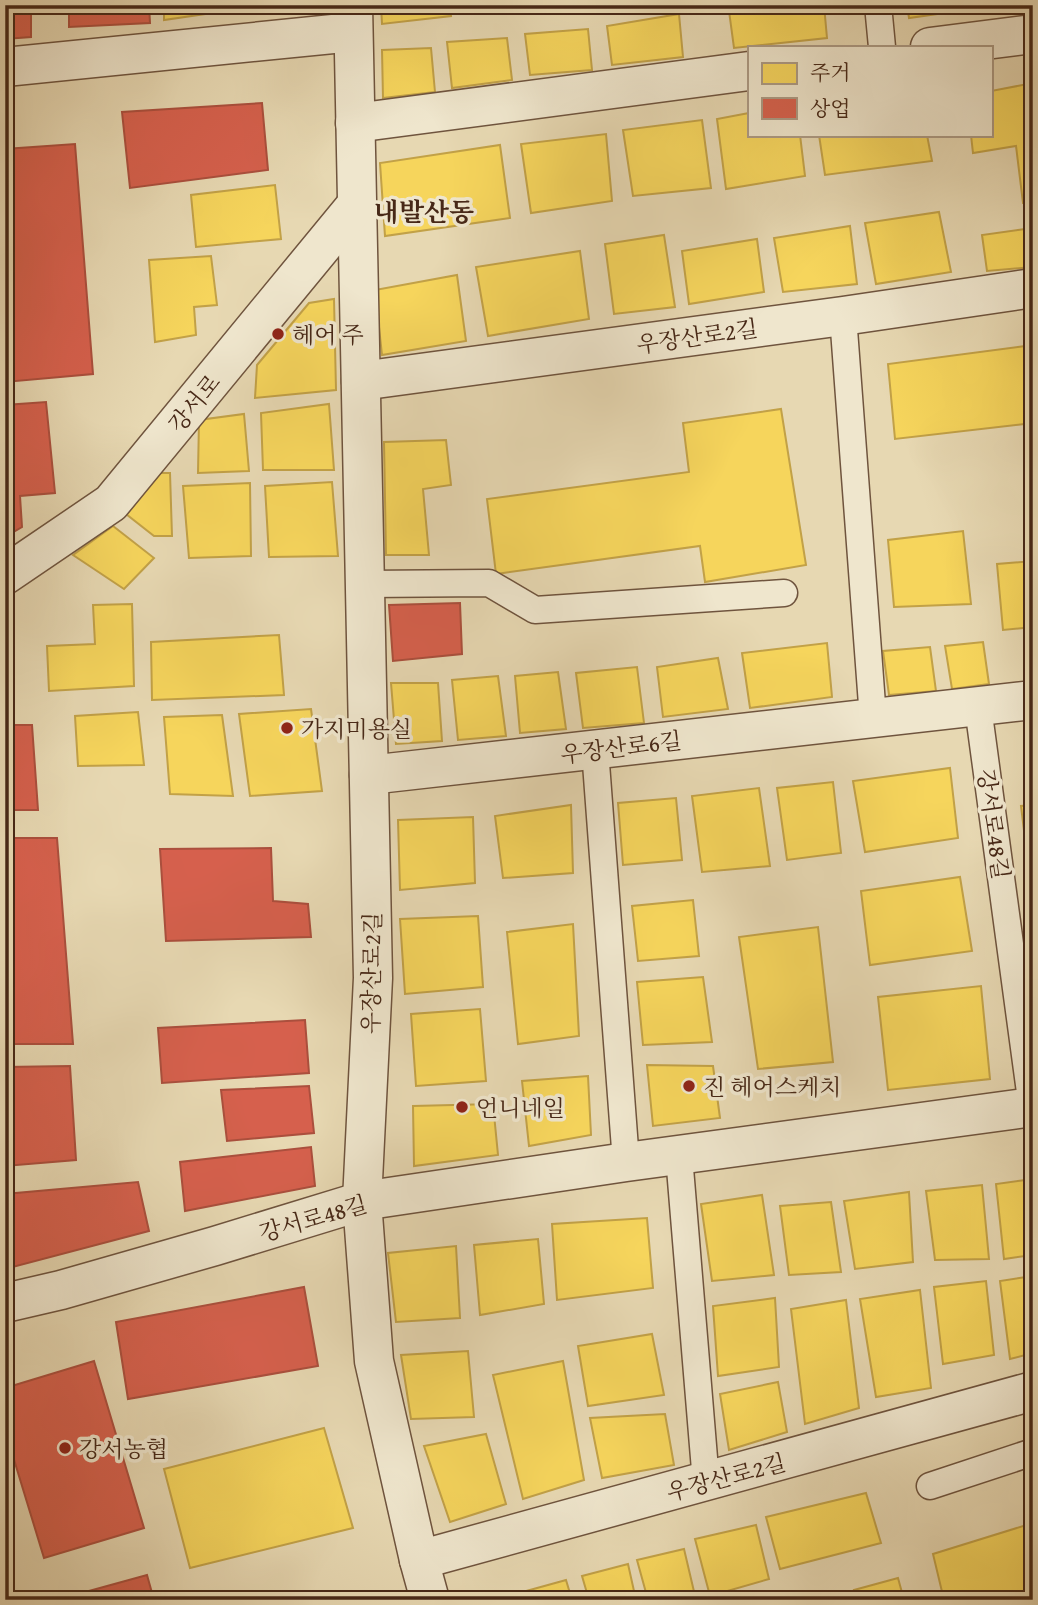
<svg xmlns="http://www.w3.org/2000/svg" width="1038" height="1605" font-family="'Gentium Book Plus','Noto Serif KR',serif">
	<rect width="100%" height="100%" fill="#e7d8b2"/>
	<filter id="stains"><feTurbulence type="fractalNoise" baseFrequency=".00286" numOctaves="4"/><feColorMatrix values="0 0 0 0 .2 0 0 0 0 .09 0 0 0 0 .02 0 0 0 .5 -.17"/></filter>
	<radialGradient id="worn" r=".72"><stop offset=".6" stop-color="#630" stop-opacity="0"/><stop offset="1" stop-color="#630" stop-opacity=".3"/></radialGradient>
	<g fill="#f6d55c" stroke="#c2a147" stroke-width="2">
		<path d="M164,5H255L253,7L164,20Z"/>
		<path d="M381,5H450L451,16L382,24Z"/>
		<path d="M468,5H527L468,11Z"/>
		<path d="M788,5H824L827,38L734,48L729,11Z"/>
		<path d="M907,5H1000L909,18Z"/>
		<path d="M679,14L683,57L612,65L607,26Z"/>
		<path d="M588,29L592,70L530,75L525,34Z"/>
		<path d="M507,38L512,80L452,88L447,42Z"/>
		<path d="M431,48L435,92L383,98L382,50Z"/>
		<path d="M1033,83V202L1023,203L1016,146L973,153L971,135H991V91Z"/>
		<path d="M749,113V135H800L805,176L726,189L717,119Z"/>
		<path d="M702,120L711,188L633,196L623,130Z"/>
		<path d="M606,134L612,201L531,213L521,144Z"/>
		<path d="M819,135H927L932,161L825,175Z"/>
		<path d="M500,145L510,218L385,236L380,163Z"/>
		<path d="M275,185L281,239L196,247L191,195Z"/>
		<path d="M939,212L951,272L876,284L865,223Z"/>
		<path d="M850,226L857,284L783,292L774,238Z"/>
		<path d="M1033,228V267L987,271L982,235Z"/>
		<path d="M664,235L675,307L614,314L605,244Z"/>
		<path d="M757,239L764,292L689,304L682,251Z"/>
		<path d="M580,251L589,319L488,336L476,267Z"/>
		<path d="M211,256L217,305L194,307L196,335L155,342L149,260Z"/>
		<path d="M457,275L466,341L382,355L375,290Z"/>
		<path d="M334,299L336,390L255,398L257,365L309,303Z"/>
		<path d="M1033,345V423L895,439L888,364Z"/>
		<path d="M329,404L334,470H263L261,413Z"/>
		<path d="M781,409L806,565L705,582L700,546L496,574L487,499L689,472L683,423Z"/>
		<path d="M244,414L249,471L198,473L199,420Z"/>
		<path d="M446,440L451,485L423,489L429,555H386L384,442Z"/>
		<path d="M154,473H170L172,536H154L126,514Z"/>
		<path d="M332,482L338,556L269,557L265,486Z"/>
		<path d="M250,483L251,556L189,558L183,486Z"/>
		<path d="M113,526L154,558L124,589L73,555Z"/>
		<path d="M963,531L971,604L894,607L888,540Z"/>
		<path d="M1033,561V627L1003,630L997,564Z"/>
		<path d="M132,604L134,686L49,691L47,646L95,644L93,605Z"/>
		<path d="M279,635L284,695L152,700L151,642Z"/>
		<path d="M983,642L989,684L952,689L945,646Z"/>
		<path d="M827,643L832,697L750,708L742,653Z"/>
		<path d="M930,647L936,691L889,695L883,651Z"/>
		<path d="M718,658L728,709L663,717L657,667Z"/>
		<path d="M637,667L644,723L583,728L576,673Z"/>
		<path d="M558,672L566,729L520,733L515,676Z"/>
		<path d="M498,676L506,736L458,740L452,680Z"/>
		<path d="M391,683H438L442,741L396,744Z"/>
		<path d="M311,709L322,791L250,796L239,714Z"/>
		<path d="M138,712L144,765L78,766L75,716Z"/>
		<path d="M222,715L233,796L170,794L164,717Z"/>
		<path d="M950,768L958,838L865,852L853,781Z"/>
		<path d="M833,782L841,853L787,860L777,788Z"/>
		<path d="M759,788L770,866L702,872L692,796Z"/>
		<path d="M676,798L682,860L623,865L618,803Z"/>
		<path d="M571,805L573,873L503,878L495,816Z"/>
		<path d="M1033,805V897H1032L1021,806Z"/>
		<path d="M473,817L475,883L400,890L398,820Z"/>
		<path d="M960,877L972,951L870,965L861,891Z"/>
		<path d="M693,900L699,956L638,961L632,906Z"/>
		<path d="M478,916L483,987L405,994L400,919Z"/>
		<path d="M573,924L579,1036L518,1044L507,932Z"/>
		<path d="M818,927L833,1062L758,1069L739,937Z"/>
		<path d="M703,977L712,1042L643,1045L637,982Z"/>
		<path d="M981,986L990,1079L888,1090L878,997Z"/>
		<path d="M480,1009L486,1081L416,1086L411,1014Z"/>
		<path d="M647,1065L713,1066L720,1118L653,1126Z"/>
		<path d="M588,1076L591,1135L529,1146L522,1081Z"/>
		<path d="M493,1104L498,1155L414,1166L413,1106Z"/>
		<path d="M1033,1179V1255L1004,1259L996,1184Z"/>
		<path d="M982,1185L989,1259L935,1260L926,1191Z"/>
		<path d="M909,1192L913,1262L855,1269L844,1201Z"/>
		<path d="M762,1195L774,1275L712,1281L701,1204Z"/>
		<path d="M831,1202L841,1272L789,1275L780,1206Z"/>
		<path d="M647,1218L653,1288L557,1300L552,1224Z"/>
		<path d="M538,1239L544,1304L480,1315L474,1245Z"/>
		<path d="M456,1246L460,1318L396,1322L388,1253Z"/>
		<path d="M1033,1276V1353L1010,1359L1000,1281Z"/>
		<path d="M986,1281L994,1355L943,1364L934,1287Z"/>
		<path d="M920,1290L931,1388L876,1397L860,1299Z"/>
		<path d="M775,1298L779,1367L718,1376L713,1306Z"/>
		<path d="M846,1300L859,1408L805,1424L791,1309Z"/>
		<path d="M652,1334L664,1395L588,1406L578,1346Z"/>
		<path d="M468,1351L474,1417L411,1419L401,1355Z"/>
		<path d="M563,1361L584,1480L523,1499L493,1375Z"/>
		<path d="M778,1382L787,1432L729,1450L720,1394Z"/>
		<path d="M665,1414L674,1465L602,1478L590,1418Z"/>
		<path d="M324,1428L353,1528L190,1568L164,1469Z"/>
		<path d="M486,1434L506,1504L450,1522L424,1446Z"/>
		<path d="M866,1493L881,1543L780,1569L766,1517Z"/>
		<path d="M1033,1523V1600H944L933,1554Z"/>
		<path d="M756,1525L769,1579L710,1596L695,1539Z"/>
		<path d="M684,1549L696,1600H648L637,1560Z"/>
		<path d="M628,1564L636,1600H589L582,1576Z"/>
		<path d="M898,1578L904,1600H857L854,1590Z"/>
		<path d="M566,1580L572,1600H521L519,1593Z"/>
	</g>
	<g fill="#d6604d" stroke="#ab4f3d" stroke-width="2">
		<path d="M5,5H31V37L5,39Z"/>
		<path d="M69,5H149L150,23L69,27Z"/>
		<path d="M262,103L268,170L130,188L122,112Z"/>
		<path d="M75,144L93,374L5,382V149Z"/>
		<path d="M46,402L55,493L20,496L22,527L5,537V405Z"/>
		<path d="M460,603L462,654L393,661L389,605Z"/>
		<path d="M5,725H32L38,810H5Z"/>
		<path d="M5,838H57L73,1044H5Z"/>
		<path d="M271,848L273,901L308,904L311,937L166,941L160,849Z"/>
		<path d="M305,1020L309,1073L162,1083L158,1028Z"/>
		<path d="M70,1066L76,1160L5,1166V1067Z"/>
		<path d="M309,1086L314,1133L227,1141L221,1090Z"/>
		<path d="M311,1147L315,1186L185,1211L180,1162Z"/>
		<path d="M138,1182L149,1231L5,1269V1194Z"/>
		<path d="M304,1287L318,1366L128,1399L116,1322Z"/>
		<path d="M94,1361L144,1528L44,1558L5,1430V1388Z"/>
		<path d="M147,1575L154,1600H79L78,1594Z"/>
	</g>
	<g fill="none" stroke-linecap="round" stroke-linejoin="round">
		<g stroke="#6f543e" stroke-width="29">
			<g id="service">
				<path d="M878,5L882,47"/>
				<path d="M843,316L873,718"/>
				<path d="M365,584L489,583L535,610L784,593"/>
				<path d="M978,707L1032,1107"/>
				<path d="M595,750L626,1162"/>
				<path d="M679,1156L706,1482"/>
				<path d="M930,1486L1033,1452"/>
			</g>
		</g>
		<g stroke="#6f543e" stroke-width="41">
			<g id="minor">
				<path d="M353,5L373,978L362,1201L374,1361L419,1560L430,1600"/>
				<path d="M930,47L1033,34"/>
				<path d="M5,67L353,32"/>
				<path d="M355,123L749,71"/>
				<path d="M361,381L843,316L1033,288"/>
				<path d="M5,575L111,503L357,204"/>
				<path d="M369,775L1033,700"/>
				<path d="M5,1303L61,1290L215,1246L362,1201L626,1162L1033,1107"/>
				<path d="M419,1560L1033,1391"/>
			</g>
		</g>
		<use href="#service" stroke="#efe6cd" stroke-width="26"/>
		<use href="#minor" stroke="#efe6cd" stroke-width="38"/>
	</g>
	<g fill="#8f2418" stroke="#efe6cd" stroke-width="2.5">
		<circle cx="278" cy="334" r="7"/>
		<circle cx="287" cy="728" r="7"/>
		<circle cx="689" cy="1086" r="7"/>
		<circle cx="462" cy="1107" r="7"/>
		<circle cx="65" cy="1448" r="7"/>
	</g>
	<g text-anchor="middle" dominant-baseline="central" stroke-width="7" stroke-linejoin="round" paint-order="stroke">
		<g font-size="23" fill="#472817" stroke="#efe6cd" text-anchor="start">
			<text x="292" y="334">헤어 주</text>
			<text x="301" y="728">가지미용실</text>
			<text x="703" y="1086">진 헤어스케치</text>
			<text x="476" y="1107">언니네일</text>
			<text x="79" y="1448">강서농협</text>
		</g>
		<g font-size="23" fill="#472817" stroke="#efe6cd">
			<text transform="translate(697 336) rotate(-8)">우장산로2길</text>
			<text transform="translate(194 403) rotate(-51)">강서로</text>
			<text transform="translate(621 747) rotate(-7)">우장산로6길</text>
			<text transform="translate(994 824) rotate(82)">강서로48길</text>
			<text transform="translate(371 973) rotate(-89)">우장산로2길</text>
			<text transform="translate(313 1218) rotate(-16)">강서로48길</text>
			<text transform="translate(726 1477) rotate(-15)">우장산로2길</text>
		</g>
		<g font-size="26" font-weight="bold" fill="#472817" stroke="#efe6cd">
			<text x="424" y="211">내발산동</text>
		</g>
	</g>
	<rect width="1038" height="1605" fill="none" stroke="#e7d8b2" stroke-width="28"/>
	<rect x="7" y="7" width="1024" height="1591" fill="none" stroke="#472817" stroke-width="3.5"/>
	<rect x="14" y="14" width="1010" height="1577" fill="none" stroke="#472817" stroke-width="2"/>
	<rect x="748" y="46" width="245" height="91" fill="#efe6cd" stroke="#ac9a84" stroke-width="2"/>
	<rect x="762" y="63" width="35" height="21" fill="#f6d55c" stroke="#ac9a84" stroke-width="2"/>
	<text x="810" y="80" font-size="21" fill="#472817">주거</text>
	<rect x="762" y="98" width="35" height="21" fill="#d6604d" stroke="#ac9a84" stroke-width="2"/>
	<text x="810" y="116" font-size="21" fill="#472817">상업</text>
	<rect width="100%" height="100%" filter="url(#stains)"/>
	<rect width="100%" height="100%" fill="url(#worn)"/>
</svg>
